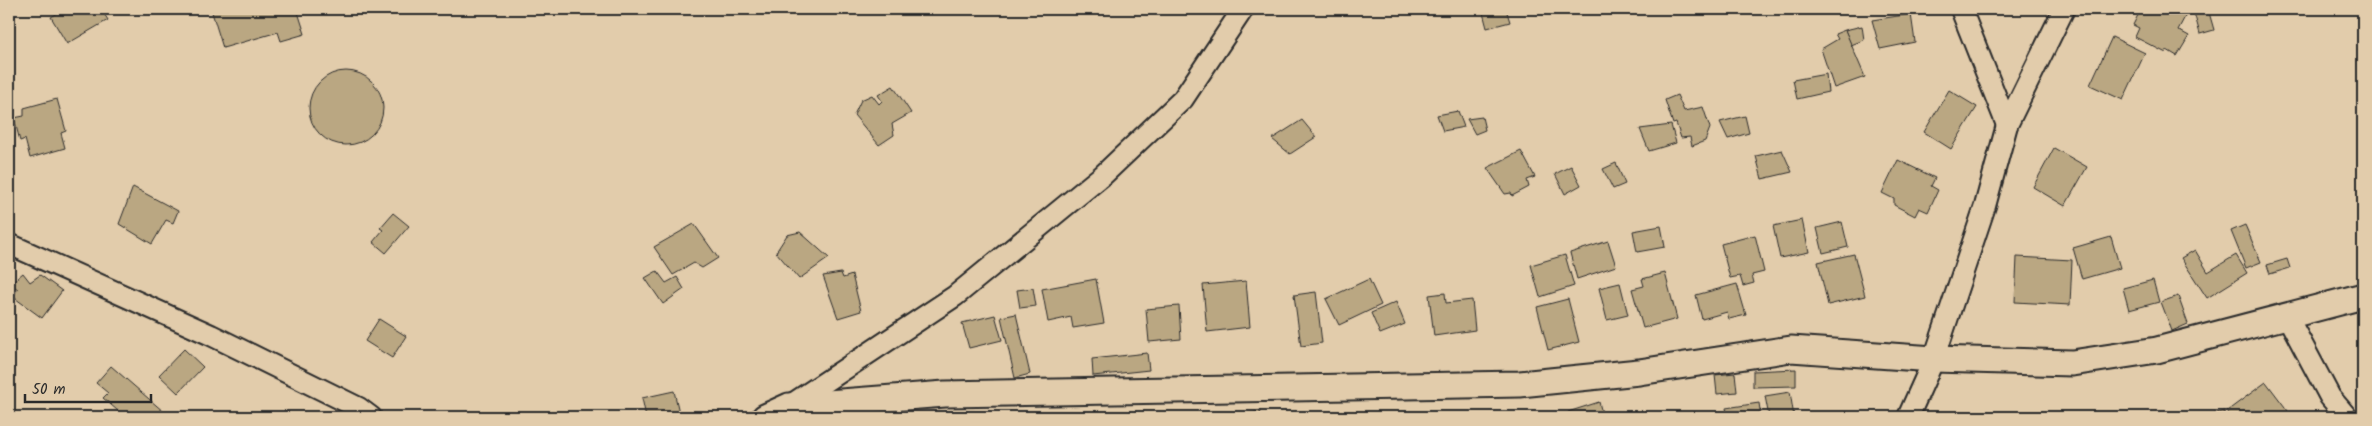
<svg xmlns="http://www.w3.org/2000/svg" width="2372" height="426" font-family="Kalam,sans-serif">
	<rect width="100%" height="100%" fill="#e2ccab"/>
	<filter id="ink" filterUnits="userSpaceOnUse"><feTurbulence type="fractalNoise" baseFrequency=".02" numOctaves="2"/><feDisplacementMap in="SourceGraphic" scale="10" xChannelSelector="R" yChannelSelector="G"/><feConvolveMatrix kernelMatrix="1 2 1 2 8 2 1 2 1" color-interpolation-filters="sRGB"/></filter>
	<g filter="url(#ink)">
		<g fill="#baa782" stroke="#2b2b2b">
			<path d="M65,9H101L108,20L67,44L51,17Z"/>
			<path d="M211,9H297L305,34L281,41L278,32L223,48Z"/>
			<path d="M1482,9H1506L1510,22L1487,28Z"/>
			<path d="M2141,9H2179L2187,13L2178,30L2189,36L2177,56L2167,50L2166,53L2135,37L2139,28L2133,25Z"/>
			<path d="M2193,9H2208L2214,30L2200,34Z"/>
			<path d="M1911,14L1915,42L1880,49L1872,20Z"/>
			<path d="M1862,26L1864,40L1851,45L1845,30Z"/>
			<path d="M1845,30L1865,77L1834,88L1821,49L1838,39L1835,34Z"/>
			<path d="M2112,37L2145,53L2123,100L2090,85Z"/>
			<circle cx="346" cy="108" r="37"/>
			<path d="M1826,74L1828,92L1797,99L1793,80Z"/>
			<path d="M893,86L911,113L892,124L894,135L879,145L854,115L861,100L872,95L879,104L882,101L878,95Z"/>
			<path d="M1949,90L1977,107L1951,149L1924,132Z"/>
			<path d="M1677,95L1684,111L1703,107L1710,128L1705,141L1692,146L1690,137L1681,138L1676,123L1673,124L1665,100Z"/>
			<path d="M57,99L66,131L61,133L65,148L30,158L25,139L20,141L14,118L24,116V108Z"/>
			<path d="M1458,111L1464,127L1443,131L1437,115Z"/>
			<path d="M1745,116L1749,133L1728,139L1720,122Z"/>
			<path d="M1482,117L1485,130L1475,134L1467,119Z"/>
			<path d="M1302,120L1316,137L1290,154L1272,139Z"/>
			<path d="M1671,125L1676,143L1649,151L1640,129Z"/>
			<path d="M2054,148L2087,167L2065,206L2033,187Z"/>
			<path d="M1782,150L1792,172L1762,179L1756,156Z"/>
			<path d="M1521,151L1535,177L1527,180L1529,187L1512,196L1511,193L1505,194L1487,168Z"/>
			<path d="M1898,160L1935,178L1931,186L1938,190L1928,212L1919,208L1915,216L1894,205V199L1882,193Z"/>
			<path d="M1616,163L1625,184L1613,189L1603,169Z"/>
			<path d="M1571,166L1581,185L1565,194L1555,174Z"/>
			<path d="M133,187L178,211L173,223L166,220L152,244L119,224Z"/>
			<path d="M393,213L409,226L386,253L373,242L383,230L380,228Z"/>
			<path d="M1802,220L1809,252L1780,258L1773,226Z"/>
			<path d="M1842,222L1848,247L1823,253L1817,228Z"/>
			<path d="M694,224L718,258L702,268L694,263L673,275L654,247Z"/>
			<path d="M2245,225L2261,262L2246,268L2231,231Z"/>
			<path d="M1661,226L1665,247L1637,252L1633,231Z"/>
			<path d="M800,232L829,258L799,279L776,252L787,235Z"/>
			<path d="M1755,235L1764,272L1752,275L1754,283L1743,286L1740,276L1730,278L1721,244Z"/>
			<path d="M2111,237L2120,268L2082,279L2073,248Z"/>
			<path d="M1608,241L1616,266L1577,279L1570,253Z"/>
			<path d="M2195,250L2208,272L2236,255L2247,273L2207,298L2181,258Z"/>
			<path d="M1854,254L1865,296L1828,305L1818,262Z"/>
			<path d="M1565,255L1574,286L1540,297L1531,265Z"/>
			<path d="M2017,257L2072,260L2070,305L2015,302Z"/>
			<path d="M2287,259L2290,268L2270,274L2267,265Z"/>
			<path d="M657,271L666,283L677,277L684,289L663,304L645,278Z"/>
			<path d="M23,273L30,282L40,275L62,291L42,318L12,296L18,289L10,284Z"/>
			<path d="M841,273L843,278L852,275L861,311L838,318L823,276Z"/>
			<path d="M1665,273L1677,319L1643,328L1632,289L1644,286L1642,279Z"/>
			<path d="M1096,279L1104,323L1073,328L1071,317L1048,322L1042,289Z"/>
			<path d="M1369,279L1381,305L1339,325L1326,299Z"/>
			<path d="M2153,280L2159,302L2129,310L2123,288Z"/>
			<path d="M1246,281L1250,327L1207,332L1203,285Z"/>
			<path d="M1620,283L1628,315L1607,320L1599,288Z"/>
			<path d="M1737,284L1746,315L1729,319L1727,312L1702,319L1696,295Z"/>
			<path d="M1033,288L1036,306L1020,308L1017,290Z"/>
			<path d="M1316,292L1322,343L1301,346L1294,295Z"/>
			<path d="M1445,293L1446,303L1472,300L1475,330L1434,336L1429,295Z"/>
			<path d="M2178,296L2188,324L2172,331L2161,302Z"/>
			<path d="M1568,299L1579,342L1548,350L1537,307Z"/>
			<path d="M1396,302L1405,324L1380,334L1371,313Z"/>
			<path d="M1179,306L1181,339L1149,342L1146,309Z"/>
			<path d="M1016,314L1030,374L1015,378L1001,317Z"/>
			<path d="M995,315L1002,340L969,348L962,323Z"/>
			<path d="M379,319L406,336L392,358L365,341Z"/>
			<path d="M184,349L203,367L178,393L159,375Z"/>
			<path d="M1147,353L1149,370L1093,376L1092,359Z"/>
			<path d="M111,366L164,412L159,417H125L103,398L108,393L96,383Z"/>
			<path d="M1796,369V386L1753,387V371Z"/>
			<path d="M1735,373L1737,392L1717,394L1715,375Z"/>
			<path d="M2266,382L2288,411L2280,417H2232L2227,411Z"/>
			<path d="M674,391L680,417H646L642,398Z"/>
			<path d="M1790,392L1794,417H1769L1765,396Z"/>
			<path d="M1599,402L1603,417H1570L1568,412Z"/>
			<path d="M1759,403L1761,417H1728L1726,408Z"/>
			<path d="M1260,411L1261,417H1240V415Z"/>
			<path d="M2224,411L2225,417H2202Z"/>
		</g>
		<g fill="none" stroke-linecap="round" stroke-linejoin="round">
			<g stroke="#2b2b2b" stroke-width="24">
				<g id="minor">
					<path d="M1961,9L2007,125"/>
					<path d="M9,244L211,335L359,408L371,417"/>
					<path d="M2287,316L2330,397L2347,417"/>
					<path d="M789,406L955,296L1103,175L1183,99L1243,9"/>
					<path d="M1908,417L1934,359L1985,206L2007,125L2064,9"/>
				</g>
			</g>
			<g stroke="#2b2b2b" stroke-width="29">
				<path id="tertiary" d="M765,417L789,406L945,394L1520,384L1639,372L1791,349L1934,359L2072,363L2157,350L2363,296"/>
			</g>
			<use href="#minor" stroke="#e2ccab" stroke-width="20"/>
			<use href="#tertiary" stroke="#e2ccab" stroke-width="25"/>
		</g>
	</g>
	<rect width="2372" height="426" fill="none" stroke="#e2ccab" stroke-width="30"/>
	<rect x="15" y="15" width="2342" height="396" fill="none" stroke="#2b2b2b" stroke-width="2" filter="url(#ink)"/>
	<path d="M25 394v8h126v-8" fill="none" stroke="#2b2b2b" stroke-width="2.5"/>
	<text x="32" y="394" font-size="15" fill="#2b2b2b" stroke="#e2ccab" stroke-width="4" paint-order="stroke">50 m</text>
</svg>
